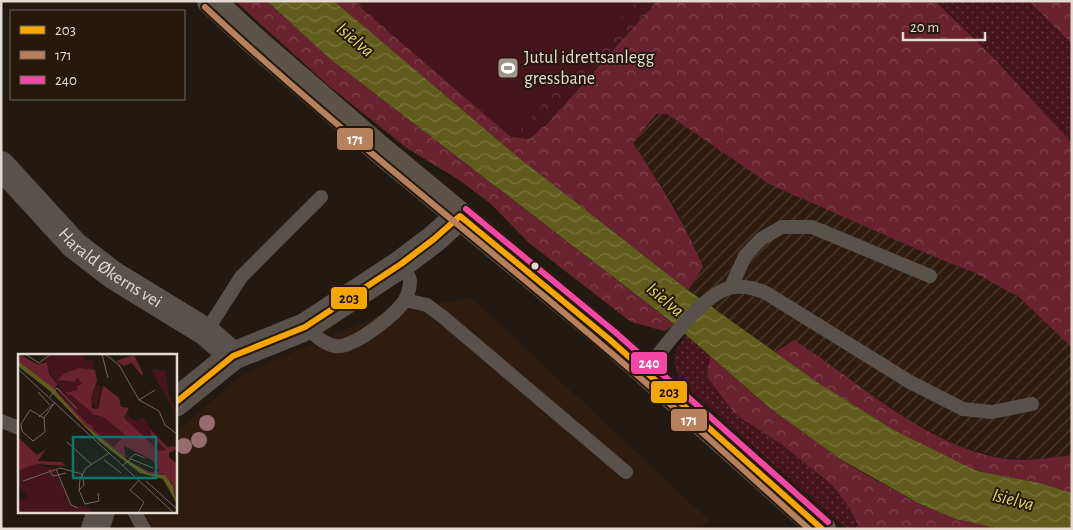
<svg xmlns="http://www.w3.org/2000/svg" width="1073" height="530" font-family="'Alegreya Sans',sans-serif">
	<defs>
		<pattern id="industrial-furrows" width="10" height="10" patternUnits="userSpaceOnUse" patternTransform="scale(1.25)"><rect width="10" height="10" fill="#2f1c0e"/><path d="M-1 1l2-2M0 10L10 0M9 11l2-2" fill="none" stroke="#4d3c30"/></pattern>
		<pattern id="grass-dots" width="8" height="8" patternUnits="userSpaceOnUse" patternTransform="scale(1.25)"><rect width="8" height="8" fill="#45141d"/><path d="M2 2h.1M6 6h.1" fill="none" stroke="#60363d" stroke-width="1.8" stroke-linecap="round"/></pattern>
		<pattern id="forest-crowns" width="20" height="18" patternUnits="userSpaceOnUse" patternTransform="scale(1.25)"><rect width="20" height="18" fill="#692330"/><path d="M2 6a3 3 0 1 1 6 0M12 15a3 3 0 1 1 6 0" fill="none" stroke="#7e424d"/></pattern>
		<pattern id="park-crowns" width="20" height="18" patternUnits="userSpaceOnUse" patternTransform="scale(1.25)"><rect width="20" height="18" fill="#45141d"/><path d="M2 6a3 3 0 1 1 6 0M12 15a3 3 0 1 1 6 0" fill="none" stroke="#60363d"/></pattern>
		<pattern id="water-waves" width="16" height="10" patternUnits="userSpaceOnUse" patternTransform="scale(1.25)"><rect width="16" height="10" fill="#615c1c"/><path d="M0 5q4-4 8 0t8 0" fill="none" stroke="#78733c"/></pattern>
	</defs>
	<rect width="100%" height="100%" fill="#211912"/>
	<path fill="#2f1c0e" d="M472,298L709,520L699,529H130L137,511H175V436L179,429L243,374L391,310Z"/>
	<path fill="url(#industrial-furrows)" d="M656,114H667L769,184L930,255L975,273L1019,297L1072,348V455L1040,459L1001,458L956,445L907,418L794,340L775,352L688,290L703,267L695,247L674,205L633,143Z"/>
	<g fill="url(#grass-dots)">
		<path d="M935,1H1029L1072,44V143L991,55Z"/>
		<path d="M686,335L710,356L707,377L735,414L781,444L832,485L850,509L860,529H846L681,382C670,358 672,357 686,335Z"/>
	</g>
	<g fill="url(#forest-crowns)">
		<path d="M235,1H267L330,59L675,325L664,331L631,322L529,243L491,204L459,180L408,149L329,86Z"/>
		<path d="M334,1H353L511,136L529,139L546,125L657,1H935L991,55L1072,143V348L1019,297L975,273L930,255L769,184L667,114H656L633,143C659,183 685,222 703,267L688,290L518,157Z"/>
		<path d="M1029,1H1072V44Z"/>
		<path d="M794,340C857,380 925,445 1000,458C1023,462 1049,458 1072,455V493L1040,483L977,471L894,430L817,382L775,352Z"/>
		<path d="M710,356L771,409L840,459L863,473L918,503L956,519L1000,529H860L850,509L832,485L781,444L735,414L707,377Z"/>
	</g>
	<path fill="url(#park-crowns)" d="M353,1H657L546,125L529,139L511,137Z"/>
	<path fill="#45141d" d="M366,1H636L515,135Z"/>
	<path fill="url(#water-waves)" d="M267,1H334L518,157L688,290L817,382L894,430L977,471L1040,483L1072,493V529H1000L956,519L918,503L840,459L771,409L669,320L330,59Z"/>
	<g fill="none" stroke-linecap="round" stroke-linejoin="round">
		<g stroke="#58514c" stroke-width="14">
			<path d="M731,287L745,256L761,239L782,227H812L930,276"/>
			<path d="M405,300L427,305L443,317L626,472"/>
			<path d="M305,327C314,334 323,344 335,346C353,349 395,315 405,300C408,294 410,287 410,281C409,274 405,269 401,264"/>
			<path d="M206,332L241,277L321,197"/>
			<path d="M645,371C664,348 701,296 729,288C741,285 755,288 766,293L910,382L963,409L992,412L1032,404"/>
			<path d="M1,421L19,428"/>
			<path d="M134,511L144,529"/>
		</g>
		<g stroke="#58514c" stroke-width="28">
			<path id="s1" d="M1,165L74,245L113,275L206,332L233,356"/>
			<path d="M175,403L233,356L305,327L401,264L434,239L460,216"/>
			<path d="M95,529L101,511"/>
		</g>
		<path stroke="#5c5448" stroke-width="28" d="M211,1L253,40L379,149L609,339L822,529"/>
		<g stroke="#27180c" stroke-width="10">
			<path id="bus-1" d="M175,403L233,356L305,327L401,264L434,239L460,216L609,339L822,529"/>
		</g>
		<g stroke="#27180c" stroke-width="10">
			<path id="bus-2" d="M205,7C332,126 470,232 602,345C672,404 740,467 809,529"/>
		</g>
		<g stroke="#27180c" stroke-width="10">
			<path id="bus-3" d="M466,209L615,332L828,522"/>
		</g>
		<use href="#bus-1" stroke="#f7a600" stroke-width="6"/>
		<use href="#bus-2" stroke="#b6815c" stroke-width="6"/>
		<use href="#bus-3" stroke="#f346a5" stroke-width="6"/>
	</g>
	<g fill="#976c6e">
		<circle cx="207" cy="423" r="8"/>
		<circle cx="199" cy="440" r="8"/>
		<circle cx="184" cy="446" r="8"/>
	</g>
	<defs>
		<g id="stadium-square" transform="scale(1.125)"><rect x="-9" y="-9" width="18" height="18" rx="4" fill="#a0968f" stroke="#27180c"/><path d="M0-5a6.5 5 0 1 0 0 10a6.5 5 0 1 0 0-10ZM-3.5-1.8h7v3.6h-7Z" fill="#fff"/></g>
	</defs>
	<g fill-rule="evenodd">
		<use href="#stadium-square" x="508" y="68"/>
	</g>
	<circle fill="#e4dad2" stroke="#27180c" stroke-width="2" cx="535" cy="266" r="4.5"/>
	<g text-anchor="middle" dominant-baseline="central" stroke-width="4" stroke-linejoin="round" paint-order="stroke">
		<g font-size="18" fill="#e4dad2" stroke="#27180c" text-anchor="start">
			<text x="524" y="58">Jutul idrettsanlegg<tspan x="524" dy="21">gressbane</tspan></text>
		</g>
		<g font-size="18" fill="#e4dad2" stroke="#27180c">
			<text stroke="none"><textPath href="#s1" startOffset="151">Harald Økerns vei</textPath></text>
		</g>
		<g font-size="19" font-style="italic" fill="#dfd960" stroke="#27180c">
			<text transform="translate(355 40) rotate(40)">Isielva</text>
			<text transform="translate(665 300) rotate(40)">Isielva</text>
			<text transform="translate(1013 500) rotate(14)">Isielva</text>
		</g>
	</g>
	<g transform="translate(18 354)">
		<rect width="159" height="159" fill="#211912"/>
		<path d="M33,0H66L67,7L73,5L76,9L75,16L47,19L39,25L44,28L40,32L26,8ZM133,16H148L150,37L158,58L159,80L157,59ZM79,30L83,34L79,55L72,47ZM107,59L118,67L125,63L148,98L141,97L114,73L106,63Z" fill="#45141d"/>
		<path d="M0,0L19,10L29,9L31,20L39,30L37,36L0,7ZM116,1L125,19L124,22L114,9L106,12L98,7ZM61,14L77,16L79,27L73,44L74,54L79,55L81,52L85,31L101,44L103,53L111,54L106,63L108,66L141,97L148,96L133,81V76L149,93L157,92L159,95L151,99V103L159,110V144L154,129L145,120L130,119L115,110L132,118L141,117L134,106L106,92L108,105L66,70L57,61L38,38L96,93L106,80L85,63L76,61L54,42L46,39L59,36V25L57,28L39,26L47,19ZM0,72V83L19,101L28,95L20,107L44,108L48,112L19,110L0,117Z" fill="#692330"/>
		<path d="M60,24L64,30L59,32V36L46,39L54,42L76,61L85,63L107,81L96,93L38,38L44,28H56ZM19,110L36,114L54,153L68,151L75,159H0V147L10,142L0,131V117Z" fill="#45141d"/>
		<path d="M65,51L77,63L70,70L58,58ZM85,63L106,81L95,93L74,74ZM41,130L54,159H32L23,138Z" fill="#45141d"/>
		<path d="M0,7L35,34L66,70L108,105L130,119L147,121L155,132L159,150L145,125L122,119L81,87L32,37L0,12Z" fill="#615c1c"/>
		<path fill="none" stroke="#6f665f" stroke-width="1" d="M7,0L21,9L33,0M84,0L90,24M87,0L101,11L121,46L141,57L147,71L159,80M0,15L156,159M20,38L32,51M32,43L39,34L59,55M121,46L137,36M21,63L35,50M26,64L27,78L15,87L4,77L3,70L12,56L26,64L37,48M49,88L73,110M111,105L117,100L127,104M86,106L103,119M105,111L113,105L135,114M38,115L53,151L60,154M31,116L35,122L48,119M5,127L42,114L64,120M128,127L159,155M61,136L66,131L64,120M80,139L81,147L67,150L61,136L62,125L68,114L91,99M120,159L126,148L112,136L121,126"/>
		<path fill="#0f766e" fill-opacity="0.15" stroke="#0f766e" stroke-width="2.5" d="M55,83H138V124H55Z"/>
		<rect width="159" height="159" fill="none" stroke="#e4dad2" stroke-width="2.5"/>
	</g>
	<g stroke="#27180c" stroke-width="2">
		<rect x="336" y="127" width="38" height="24" rx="5" fill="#b6815c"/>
		<rect x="330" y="286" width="38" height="24" rx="5" fill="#f7a600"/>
		<rect x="630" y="351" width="38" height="24" rx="5" fill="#f346a5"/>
		<rect x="650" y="380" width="38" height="24" rx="5" fill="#f7a600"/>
		<rect x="670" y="408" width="38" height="24" rx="5" fill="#b6815c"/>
	</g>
	<g font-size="14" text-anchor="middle" font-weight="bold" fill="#fff">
		<text x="355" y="144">171</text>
		<text x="649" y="368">240</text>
		<text x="689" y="425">171</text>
	</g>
	<g font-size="14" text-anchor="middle" font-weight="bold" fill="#111">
		<text x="349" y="303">203</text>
		<text x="669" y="397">203</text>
	</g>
	<rect width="1073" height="530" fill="none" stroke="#e4dad2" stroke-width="5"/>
	<rect x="10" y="10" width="175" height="90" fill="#27180c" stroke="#73665b"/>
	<rect x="20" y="26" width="25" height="8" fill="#f7a600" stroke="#73665b"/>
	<text x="55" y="35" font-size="15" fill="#e4dad2">203</text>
	<rect x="20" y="51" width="25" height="8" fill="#b6815c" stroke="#73665b"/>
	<text x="55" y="60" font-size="15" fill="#e4dad2">171</text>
	<rect x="20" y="76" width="25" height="8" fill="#f346a5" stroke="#73665b"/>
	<text x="55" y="85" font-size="15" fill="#e4dad2">240</text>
	<path d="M903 32v8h82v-8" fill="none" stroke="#e4dad2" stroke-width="2.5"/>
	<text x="910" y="32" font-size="15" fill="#e4dad2" stroke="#27180c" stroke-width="4" paint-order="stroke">20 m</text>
</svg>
